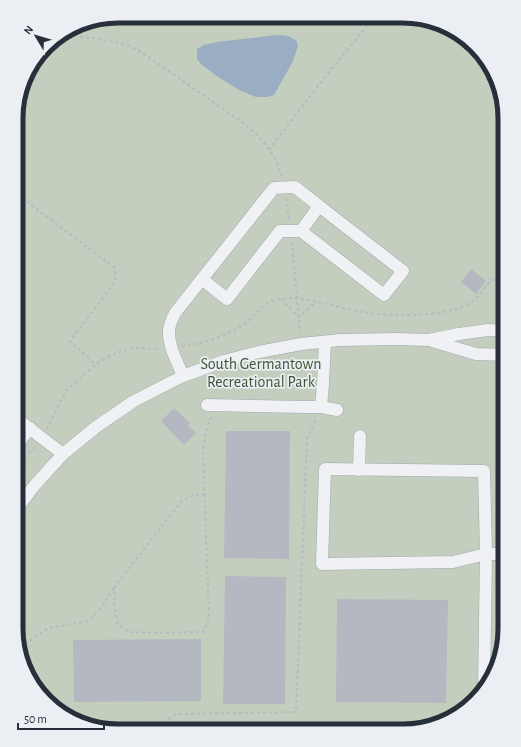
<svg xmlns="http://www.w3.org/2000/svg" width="521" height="747" font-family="'Alegreya Sans',sans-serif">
	<rect width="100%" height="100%" fill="#dce0e5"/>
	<path fill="#c3cebe" d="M118,16L417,17L465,37L495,73L505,118V636L488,686L448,721L403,731L105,730L61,714L26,674L16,629L17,104L30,67L51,41L85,21Z"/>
	<path fill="#9aaec3" d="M277,35L288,36L296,40L298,46L293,61L274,95L267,97H256L241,91L218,77L202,65L197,59V49L204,45L217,42Z"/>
	<g fill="#b4b9c1">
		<path d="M471,269L486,281L476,294L461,282Z"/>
		<path d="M174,408L190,423L188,426L196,433L184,445L161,421Z"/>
		<path d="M226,431H290L289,559L224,558Z"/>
		<path d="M225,576L286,577L285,704H223Z"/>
		<path d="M337,599L448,600L446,703L336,702Z"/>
		<path d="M201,639V701L74,702L73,640Z"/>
	</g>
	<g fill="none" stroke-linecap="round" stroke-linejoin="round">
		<g stroke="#a2a7ae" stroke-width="13">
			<g id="minor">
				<path d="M301,231L384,295L403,271L319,206"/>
				<path d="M432,341L476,354L505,355"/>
				<path d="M183,376C178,363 168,346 169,331C169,325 172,319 175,313L274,188L295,187L319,206L301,231H280L227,299L202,279"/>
				<path d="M207,405L306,407H321L323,384L325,342"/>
				<path d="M321,407L337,410"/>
				<path d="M16,418L63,454"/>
				<path d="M16,446L30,428"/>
				<path d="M359,470L360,436"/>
				<path d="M16,510L34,486L63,454L96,427L134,401L183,376L224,361L259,352L301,344L340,340L396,339L429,340L459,334L488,330L505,331"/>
				<path d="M484,689L486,554L484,471L325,469L322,564L453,562L486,554H505"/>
			</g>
		</g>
		<g stroke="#b7bbc0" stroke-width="2" stroke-dasharray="3 3" stroke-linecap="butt">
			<path d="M62,35C84,37 108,39 129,46C134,48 139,51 143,53L246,125C250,129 254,132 258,136C268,146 278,162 282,176"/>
			<path d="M24,84L31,70V65"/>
			<path d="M269,150L314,91L374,17"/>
			<path d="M17,194L115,268V282L70,341L96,365"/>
			<path d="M286,198L289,220"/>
			<path d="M292,242L300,333"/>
			<path d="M281,299L299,317L316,302"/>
			<path d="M182,346C203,344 230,335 247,322C255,316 260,306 270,302C295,291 336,308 362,312C378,315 395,315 411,315C431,314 452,313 470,303C483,296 485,277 505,277"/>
			<path d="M47,429L58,406L67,390L99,362L116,353L133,348L160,349"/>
			<path d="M16,466L35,447"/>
			<path d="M205,494L193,495L181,502L115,586L114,606L118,624L128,632L154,633L203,632L209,619L203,449L206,431L212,416"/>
			<path d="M20,648L48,628L88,621L102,607L115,586"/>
			<path d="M154,730L176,714L296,712L307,439L316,419"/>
		</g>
		<use href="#minor" stroke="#eff1f4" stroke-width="12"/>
	</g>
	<g text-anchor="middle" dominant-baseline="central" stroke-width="3.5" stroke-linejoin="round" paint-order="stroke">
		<g font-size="16" fill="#3c5436" stroke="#ebeff3">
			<text x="261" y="364">South Germantown<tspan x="261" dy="18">Recreational Park</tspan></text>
		</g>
	</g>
	<path d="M0 0H521V747H0ZM118 23H403A95 95 0 0 1 498 118V629A95 95 0 0 1 403 724H118A95 95 0 0 1 23 629V118A95 95 0 0 1 118 23Z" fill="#ebeff3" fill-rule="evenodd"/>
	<path fill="none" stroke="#272f3a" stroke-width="5" d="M118 23H403A95 95 0 0 1 498 118V629A95 95 0 0 1 403 724H118A95 95 0 0 1 23 629V118A95 95 0 0 1 118 23Z"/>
	<g transform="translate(36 36) rotate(308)" stroke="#ebeff3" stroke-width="3" paint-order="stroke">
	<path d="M0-3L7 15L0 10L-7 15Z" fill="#272f3a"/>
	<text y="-6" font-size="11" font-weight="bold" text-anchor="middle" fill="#272f3a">N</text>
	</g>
	<path d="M18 723v6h86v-6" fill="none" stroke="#272f3a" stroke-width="2"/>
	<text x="24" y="723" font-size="12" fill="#272f3a" stroke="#ebeff3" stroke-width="3" paint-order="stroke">50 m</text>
</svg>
